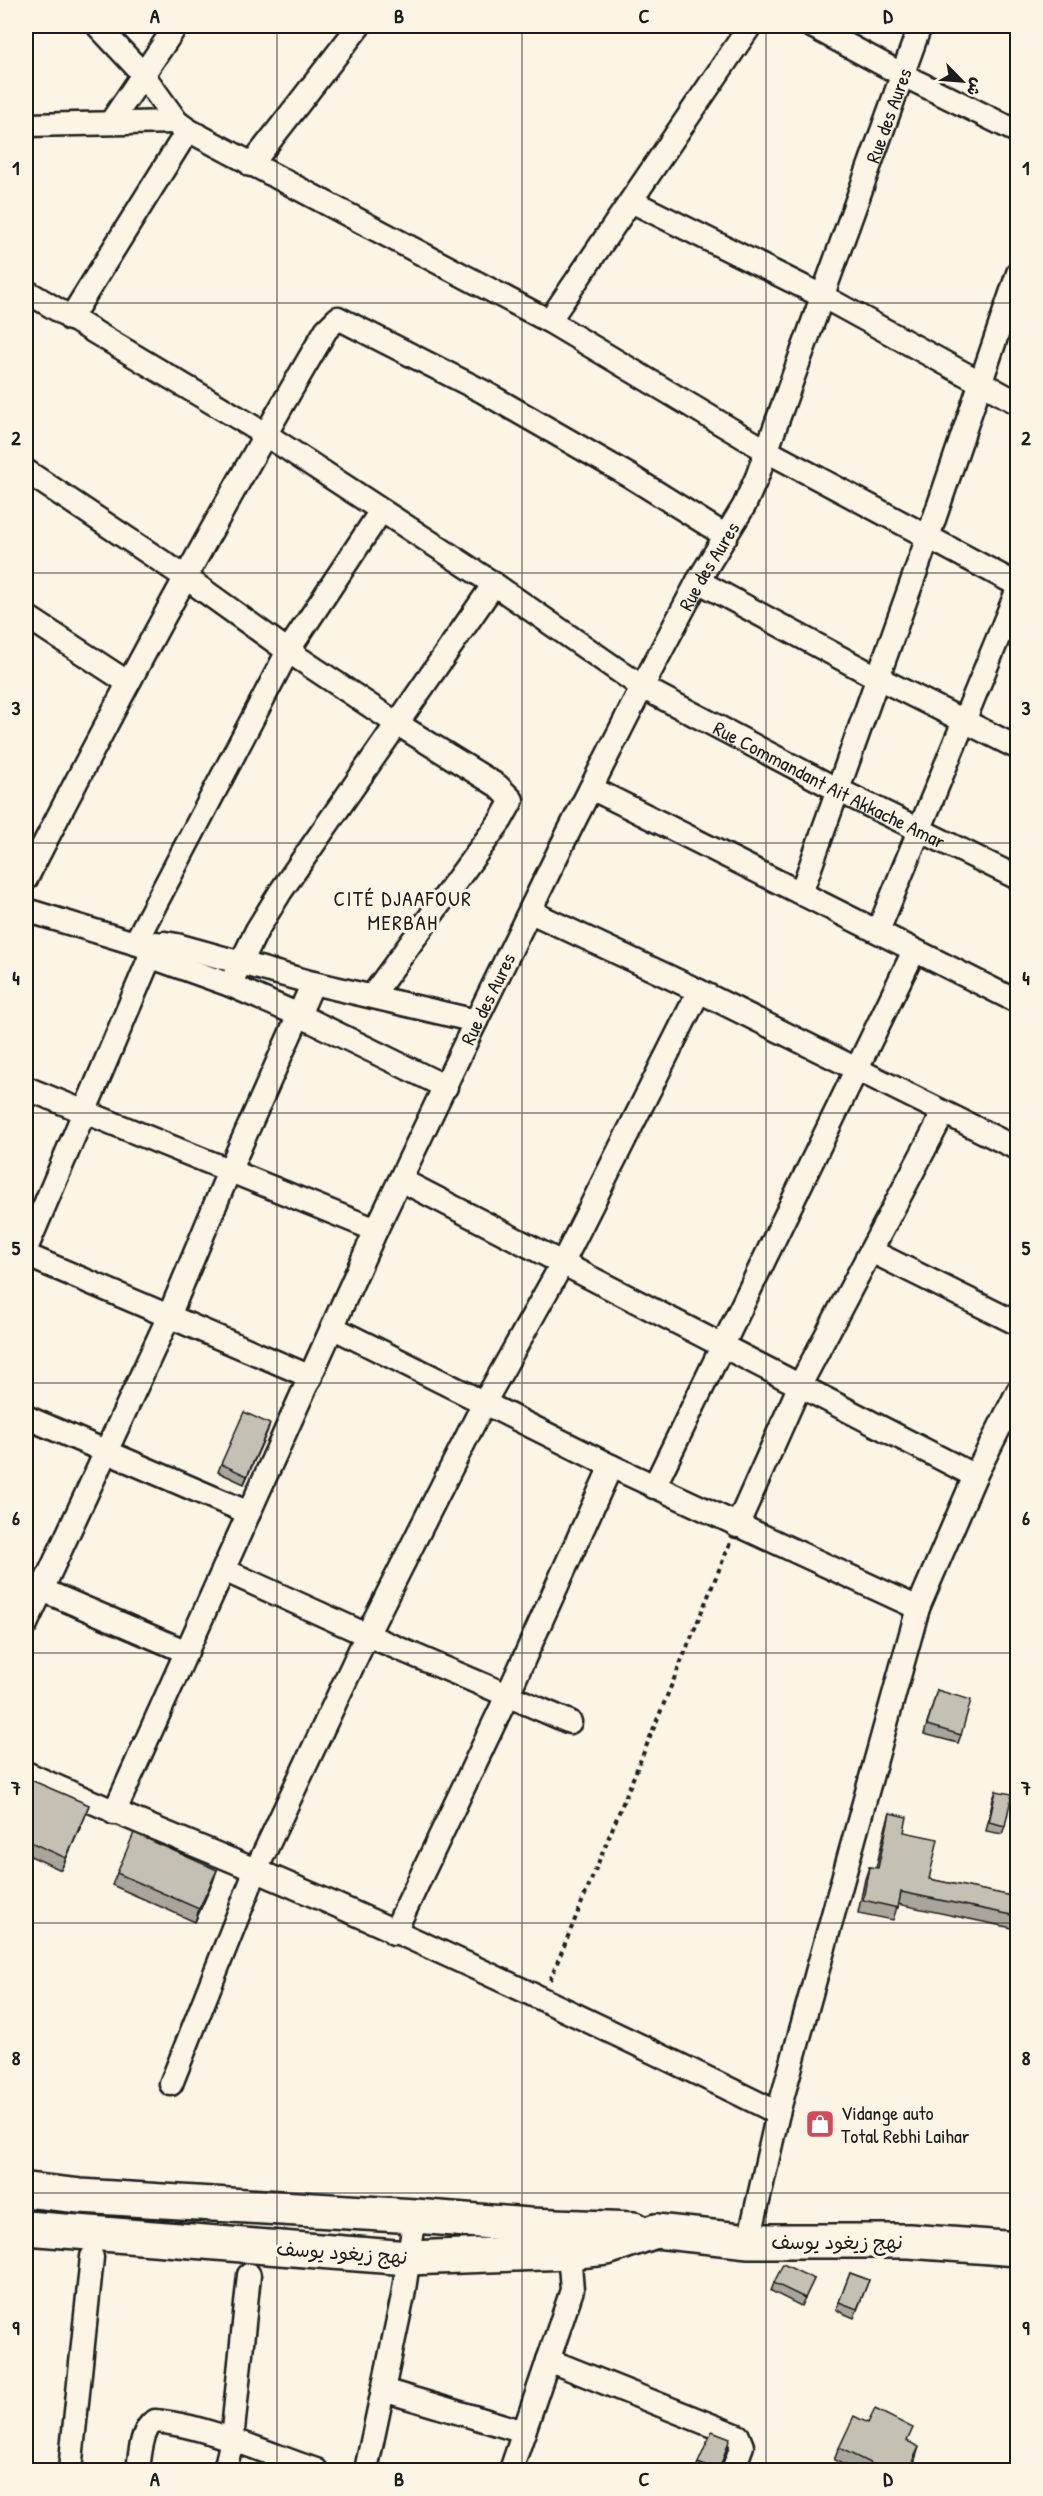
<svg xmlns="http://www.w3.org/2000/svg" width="1043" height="2496" font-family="'Patrick Hand','Playpen Sans Arabic',sans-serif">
	<rect width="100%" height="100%" fill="#fcf5e5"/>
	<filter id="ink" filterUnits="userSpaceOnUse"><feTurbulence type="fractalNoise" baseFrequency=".0167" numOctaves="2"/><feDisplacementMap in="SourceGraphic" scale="12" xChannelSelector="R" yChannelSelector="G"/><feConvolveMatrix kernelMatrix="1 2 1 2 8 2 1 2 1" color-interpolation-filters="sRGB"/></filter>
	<g filter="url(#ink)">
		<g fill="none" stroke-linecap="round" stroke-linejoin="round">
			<g stroke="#1c1c1c" stroke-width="27">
				<g id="minor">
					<path d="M98,26L142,73L177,122L188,130L549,321L767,451L1018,585"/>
					<path d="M812,26L903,75L1018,132"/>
					<path d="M111,122L176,26"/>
					<path d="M26,125L177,122"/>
					<path d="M251,165L359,26"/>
					<path d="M631,201L824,297L1018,403"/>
					<path id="s1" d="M26,291L265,434L494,584L642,687L838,790L1018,878"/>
					<path d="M70,319L188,130"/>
					<path d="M549,321L750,26"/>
					<path d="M26,471L185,577L288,651L396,723L498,786L512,800L501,820L372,996"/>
					<path d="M698,581L878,678L1018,748"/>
					<path d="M26,616L127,682"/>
					<path d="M591,788L1018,1002"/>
					<path d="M26,879C121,693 220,510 326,330L338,318L482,391L630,476L726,536"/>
					<path d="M801,893L928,537L1018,273"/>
					<path d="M26,910L144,946L165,943L177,945L313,983L476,1021"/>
					<path d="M531,912L699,991L1018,1149"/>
					<path d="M878,931L1018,589"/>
					<path d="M135,943L288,651L381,511"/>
					<path d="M144,946L152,956L160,960L230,985L299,1015L446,1087"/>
					<path d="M230,985L257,930L281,891L494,584"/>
					<path d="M26,1088L376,1230"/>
					<path d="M401,1180L975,1476"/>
					<path d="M26,1249L156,943"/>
					<path d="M871,1251L1018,1324"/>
					<path d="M26,1255L311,1377"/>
					<path d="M334,1328L611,1466L918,1608"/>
					<path d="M26,1417L249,1513"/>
					<path d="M654,1487L914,951"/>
					<path d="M737,1526L800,1385L943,1114"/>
					<path d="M224,1570L367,1635L570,1722"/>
					<path d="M26,1583L187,1652"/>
					<path d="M26,1624L169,1316L230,1169L313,983"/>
					<path d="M26,1773C101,1807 179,1838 255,1870C432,1945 606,2028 778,2113L749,2241"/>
					<path id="s2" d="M114,1813L376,1230L476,1021L562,845L642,687L698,581L744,506L757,477L920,26"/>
					<path d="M394,1933L508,1694L611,1466"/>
					<path d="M171,2084L256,1870L367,1635L484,1403L562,1264L699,991"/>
					<path d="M778,2113L918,1608L975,1476L1018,1391"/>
					<path d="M548,2360L738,2436L742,2446L733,2470"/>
					<path d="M383,2390L524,2432"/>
					<path d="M70,2470L92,2257"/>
					<path d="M138,2470C140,2456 141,2428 155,2421C204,2425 269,2454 316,2470"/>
					<path d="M225,2470L232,2440L249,2275"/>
					<path d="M366,2470L403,2296L415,2216"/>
					<path d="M511,2470L572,2290L568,2239"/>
				</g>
			</g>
			<g stroke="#1c1c1c" stroke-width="38">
				<path id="primary" d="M656,2231L749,2241H909L1018,2249"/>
			</g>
			<g stroke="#1c1c1c" stroke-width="38">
				<g id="trunk">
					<path d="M26,2190L80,2196L415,2216L529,2225L634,2229"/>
					<path d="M26,2228L408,2258L569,2252L607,2248L656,2231"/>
				</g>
			</g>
			<path stroke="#1c1c1c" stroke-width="4" stroke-dasharray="4.5 4.5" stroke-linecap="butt" d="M550,1980L730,1543"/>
			<use href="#minor" stroke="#fcf5e5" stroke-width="22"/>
			<use href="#primary" stroke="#fcf5e5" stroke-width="33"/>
			<use href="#trunk" stroke="#fcf5e5" stroke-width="33"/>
		</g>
		<g fill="#a9a59a" stroke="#1c1c1c" stroke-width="1.5">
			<path d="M267,1432L244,1484L218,1472L221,1464Z"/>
			<path d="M937,1690L961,1735L958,1743L924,1734Z"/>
			<path d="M26,1791L85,1817L61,1870L26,1854Z"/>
			<path d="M996,1791L1005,1826L1002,1834L986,1831L993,1799Z"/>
			<path d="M890,1813L904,1832L929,1879L1017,1897V1929L898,1904L893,1920L858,1913L865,1879L869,1867L876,1868L886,1826Z"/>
			<path d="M217,1870L195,1922L112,1885L117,1873Z"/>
			<path d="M850,2273L869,2280L854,2318L836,2310Z"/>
			<path d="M814,2279L801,2306L771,2291L774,2283Z"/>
			<path d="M908,2442L915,2460L910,2470H855L834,2460L839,2448Z"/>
			<path d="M698,2463L719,2470H695Z"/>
		</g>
		<g fill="#89867d" stroke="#1c1c1c" stroke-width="1.5">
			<path d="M270,1424L267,1432L244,1484L247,1476Z"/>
			<path d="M89,1805L85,1817L61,1870L66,1858Z"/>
			<path d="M217,1870L213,1882L195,1922L199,1909Z"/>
			<path d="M919,2447L915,2460L910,2470H908Z"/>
		</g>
		<g fill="#c4c0b3" stroke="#1c1c1c" stroke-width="1.5">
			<path d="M244,1412L270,1424L247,1476L221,1464Z"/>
			<path d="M937,1690L971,1700L961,1735L927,1725Z"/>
			<path d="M31,1780L89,1805L66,1858L26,1840V1791Z"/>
			<path d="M996,1791L1012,1794L1005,1826L989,1822Z"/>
			<path d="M890,1813L907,1817L904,1832L938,1839L929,1879L1017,1897V1916L901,1892L898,1908L863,1900L869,1867L878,1868Z"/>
			<path d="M134,1833L217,1870L199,1909L117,1873Z"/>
			<path d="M783,2264L814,2279L805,2298L774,2283Z"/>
			<path d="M850,2273L869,2280L857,2309L839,2302Z"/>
			<path d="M875,2409L913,2428L907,2441L919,2447L908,2470H884L839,2448L854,2416L868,2423Z"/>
			<path d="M712,2431L730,2438L719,2470H716L698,2463Z"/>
		</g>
	</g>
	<path fill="none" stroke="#1c1c1c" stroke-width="1.5" stroke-opacity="0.55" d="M277,26V2470M522,26V2470M766,26V2470M26,303H1018M26,573H1018M26,843H1018M26,1113H1018M26,1383H1018M26,1653H1018M26,1923H1018M26,2193H1018"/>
	<defs>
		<g id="shop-square" transform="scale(1.5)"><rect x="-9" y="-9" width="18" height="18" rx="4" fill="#d1495b" stroke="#fcf5e5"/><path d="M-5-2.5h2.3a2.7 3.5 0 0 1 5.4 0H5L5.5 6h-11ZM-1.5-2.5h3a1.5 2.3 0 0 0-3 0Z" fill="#fff"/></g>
	</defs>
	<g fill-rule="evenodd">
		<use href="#shop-square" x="820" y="2124"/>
	</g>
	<g text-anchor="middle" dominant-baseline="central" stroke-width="6" stroke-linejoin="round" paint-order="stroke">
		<g font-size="20" fill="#1c1c1c" stroke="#fcf5e5">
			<text stroke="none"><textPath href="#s2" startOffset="1868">Rue des Aures</textPath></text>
			<text stroke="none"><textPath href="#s2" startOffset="1382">Rue des Aures</textPath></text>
			<text stroke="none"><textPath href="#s1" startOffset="944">Rue Commandant Ait Akkache Amar</textPath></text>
			<text stroke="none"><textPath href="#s2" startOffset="896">Rue des Aures</textPath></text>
			<text x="837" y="2241">نهج زيغود يوسف</text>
			<text transform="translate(342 2252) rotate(4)">نهج زيغود يوسف</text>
		</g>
		<g font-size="20" fill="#1c1c1c" stroke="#fcf5e5" text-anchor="start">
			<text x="841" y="2112">Vidange auto<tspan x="841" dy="23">Total Rebhi Laihar</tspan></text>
		</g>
		<g font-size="21" letter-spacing="1.5" fill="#1c1c1c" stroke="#fcf5e5">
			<text x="403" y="898">CITÉ DJAAFOUR<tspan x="403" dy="24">MERBAH</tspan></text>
		</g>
	</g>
	<rect width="1043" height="2496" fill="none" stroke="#fcf5e5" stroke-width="66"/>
	<g transform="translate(962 81) rotate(115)" stroke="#fcf5e5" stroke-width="4.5" paint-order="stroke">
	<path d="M0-4.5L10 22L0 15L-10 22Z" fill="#1c1c1c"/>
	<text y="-9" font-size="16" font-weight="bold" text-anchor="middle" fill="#1c1c1c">ش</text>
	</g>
	<rect x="33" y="33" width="977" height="2430" fill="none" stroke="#1c1c1c" stroke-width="2"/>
	<g font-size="20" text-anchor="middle" font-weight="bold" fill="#1c1c1c">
		<text x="155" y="23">A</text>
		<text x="399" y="23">B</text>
		<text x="644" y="23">C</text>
		<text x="888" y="23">D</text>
		<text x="16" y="175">1</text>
		<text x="1026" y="175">1</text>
		<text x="16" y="445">2</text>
		<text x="1026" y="445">2</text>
		<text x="16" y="715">3</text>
		<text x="1026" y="715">3</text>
		<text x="16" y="985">4</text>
		<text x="1026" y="985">4</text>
		<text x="16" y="1255">5</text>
		<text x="1026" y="1255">5</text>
		<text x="16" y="1525">6</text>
		<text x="1026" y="1525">6</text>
		<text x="16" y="1795">7</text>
		<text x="1026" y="1795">7</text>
		<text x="16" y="2065">8</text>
		<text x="1026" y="2065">8</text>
		<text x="16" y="2335">9</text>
		<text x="1026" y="2335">9</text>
		<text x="155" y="2486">A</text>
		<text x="399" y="2486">B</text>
		<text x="644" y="2486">C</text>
		<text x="888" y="2486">D</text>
	</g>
</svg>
